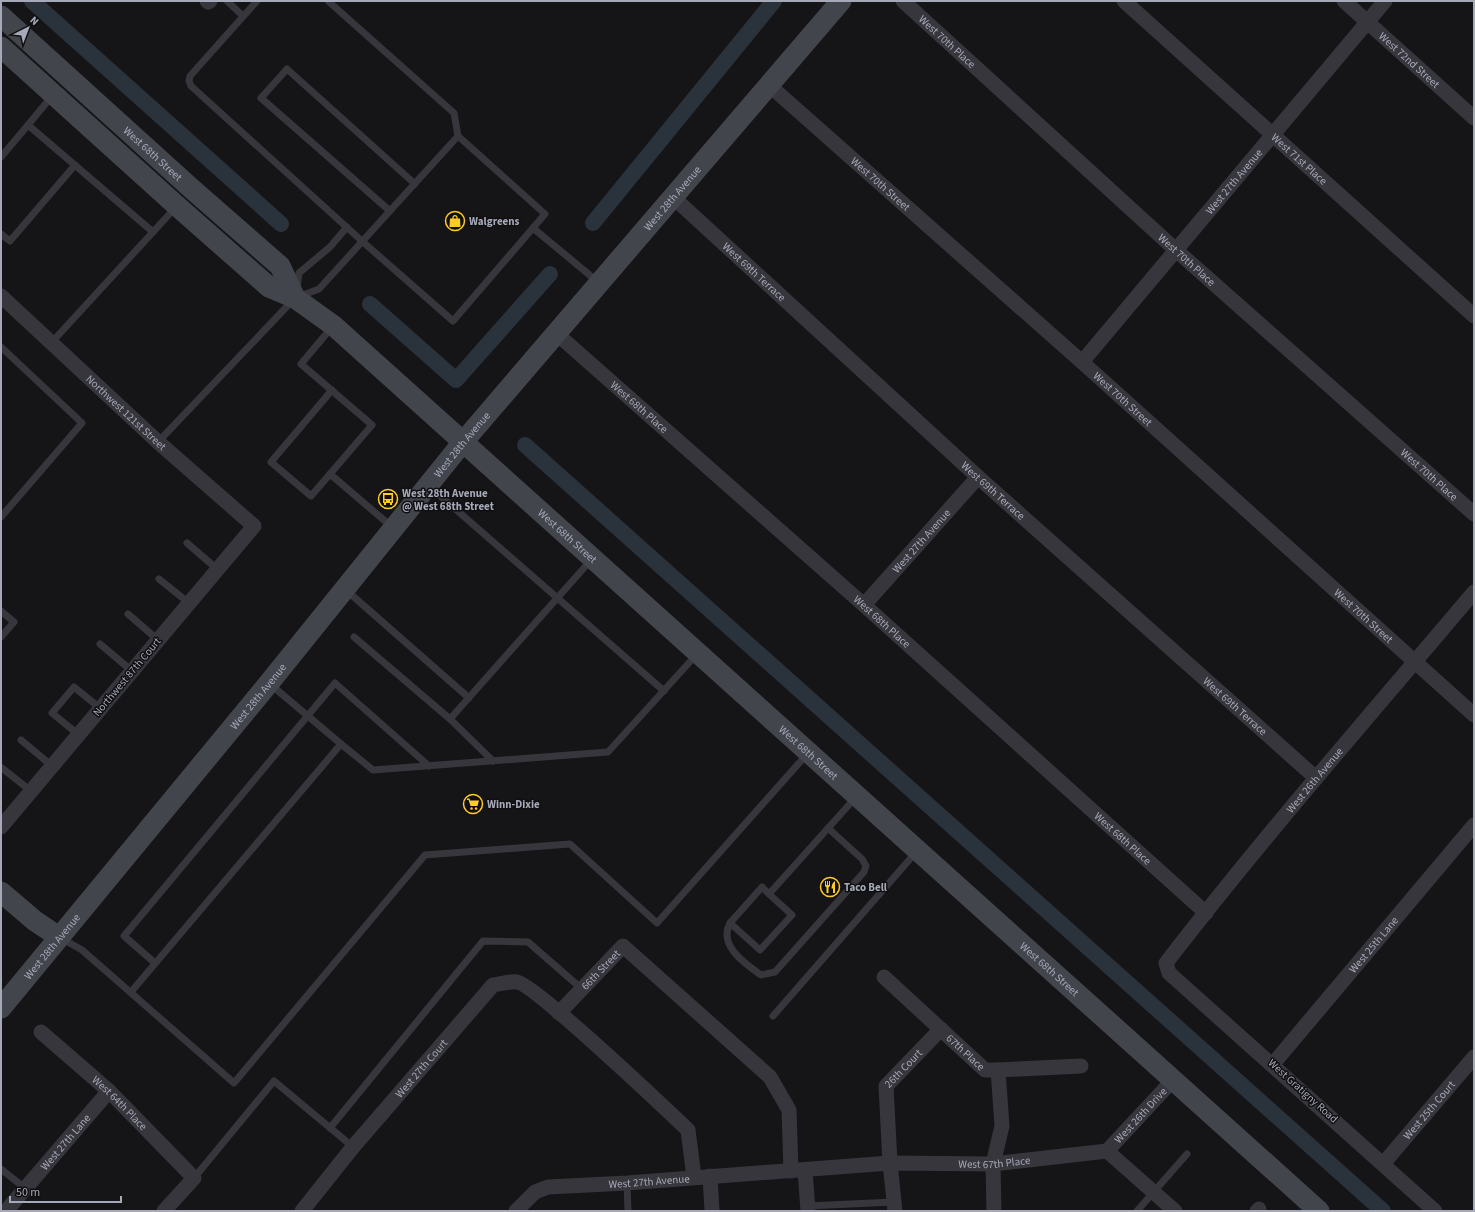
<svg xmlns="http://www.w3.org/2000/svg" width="1475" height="1212" font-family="'Source Sans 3',sans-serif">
	<rect width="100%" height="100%" fill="#151517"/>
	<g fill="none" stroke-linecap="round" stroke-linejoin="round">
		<g stroke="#2a323c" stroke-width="16">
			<path d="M32,1L281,224"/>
			<path d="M593,223L774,1"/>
			<path d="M370,304L456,380L550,274"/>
			<path d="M525,445L1383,1211"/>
		</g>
		<g stroke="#36363c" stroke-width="7">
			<path d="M227,1L243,16"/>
			<path d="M257,1L190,76L189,81L191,86L363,242L453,321L545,214L458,136L454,113L328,1"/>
			<path d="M28,125L52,96"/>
			<path d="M1,157L28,125L153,232"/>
			<path d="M390,211L261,98L287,69L415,184"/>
			<path d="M533,228L598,282"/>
			<path d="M1,234L10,241L75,165"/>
			<path d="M297,288L299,273L330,247L347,227"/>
			<path d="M332,327L301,364L372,425L330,474L392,527"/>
			<path d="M52,342L175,208"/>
			<path d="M1,347L82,423L1,517"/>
			<path d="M158,442L295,298L319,289L458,136"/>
			<path d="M330,474L311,496L271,462L332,390"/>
			<path d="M429,486L664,691"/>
			<path d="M187,543L217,569"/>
			<path d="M159,579L189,603"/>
			<path d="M346,590L469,698"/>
			<path d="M1,611L14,622L1,637"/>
			<path d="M128,614L158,640"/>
			<path d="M354,637L450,719"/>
			<path d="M100,644L132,671"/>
			<path d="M79,735L52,713L74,687L101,709"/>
			<path d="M21,740L52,766"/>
			<path d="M341,744L373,770L608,752L697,654"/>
			<path d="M493,761L450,719L591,560"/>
			<path d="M1,769L2,768L31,791"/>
			<path d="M769,894L762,887L730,923L760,950L792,915L769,894L856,797"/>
			<path d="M730,923C718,945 744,963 761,975L775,972L864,872L866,866L862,859L828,828"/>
			<path d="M61,938L82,950L234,1083L425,855L570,844L657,923L808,753"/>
			<path d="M155,963L124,936L335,683L429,766"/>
			<path d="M131,992L341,744L270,684"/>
			<path d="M773,1016L917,851"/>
			<path d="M330,1128L483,941L528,942L582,989"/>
			<path d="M1,1169L26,1189"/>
			<path d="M194,1178L274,1081L353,1147"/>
			<path d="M627,1183L628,1211"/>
			<path d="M807,1206L894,1202"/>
			<path d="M1137,1211L1187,1154"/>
		</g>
		<g stroke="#36363c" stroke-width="15">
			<path d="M207,1L208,2L210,1"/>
			<path id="s1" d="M903,1L1177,251L1474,514"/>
			<path id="s2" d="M1124,1L1474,316"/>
			<path id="s3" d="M1344,1L1474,118"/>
			<path id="s4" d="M769,85L1082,362L1474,715"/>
			<path id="s5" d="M674,198L978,477L1316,778"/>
			<path id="s6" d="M1,296L158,442L254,526L1,827"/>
			<path id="s7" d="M557,334L864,605L1206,913"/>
			<path id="s8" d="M1082,362L1385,1"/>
			<path id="s9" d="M864,605L978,477"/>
			<path id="s10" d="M884,977L985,1070H998L1002,1126L993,1164L994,1211"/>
			<path id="s11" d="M559,1013L623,946L770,1077L789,1110L791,1171"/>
			<path id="s12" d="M41,1032L109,1091L194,1178L164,1211"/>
			<path id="s13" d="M1273,1064L1474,825"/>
			<path d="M998,1070L1081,1066"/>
			<path id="s14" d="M1107,1151L1173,1080"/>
			<path id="s15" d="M1383,1164L1474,1057"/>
			<path d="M805,1170L808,1211"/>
			<path d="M710,1176L712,1211"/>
			<path id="s16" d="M6,1211L109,1091"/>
			<path id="s17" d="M302,1211L353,1147L493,985C500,984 510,981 517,982C534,984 666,1109 688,1130L694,1177"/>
			<path id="s18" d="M516,1211L535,1192L548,1187L627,1183L890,1163L993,1164L1107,1151L1175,1211"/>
			<path id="s19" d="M895,1211L890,1163L886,1086L941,1029"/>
			<path d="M1257,1211L1259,1209"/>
			<path id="s20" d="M1435,1211L1169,973L1166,963C1264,836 1370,715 1474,592"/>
		</g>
		<g stroke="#43454d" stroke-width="21">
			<path id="s21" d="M1,16L192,189L280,266L295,298"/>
			<path id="s22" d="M1,47L177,206L269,287L295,298L334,326L1319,1211"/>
			<path d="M1,892L35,921L59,937"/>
			<path id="s23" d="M1,1008L269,683L463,442L841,1"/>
		</g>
	</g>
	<defs>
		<g id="shop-ring" transform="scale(1)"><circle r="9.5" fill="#101012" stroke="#ffcb25" stroke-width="1.5"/><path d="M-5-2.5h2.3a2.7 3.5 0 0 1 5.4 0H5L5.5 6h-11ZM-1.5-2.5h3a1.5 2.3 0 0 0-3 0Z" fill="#ffcb25"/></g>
		<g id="bus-ring" transform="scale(1)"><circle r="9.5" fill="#101012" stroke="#ffcb25" stroke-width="1.5"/><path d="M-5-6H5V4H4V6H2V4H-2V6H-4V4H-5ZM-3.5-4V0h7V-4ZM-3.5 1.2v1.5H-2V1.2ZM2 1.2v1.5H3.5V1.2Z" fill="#ffcb25"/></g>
		<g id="supermarket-ring" transform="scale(1)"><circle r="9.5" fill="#101012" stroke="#ffcb25" stroke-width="1.5"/><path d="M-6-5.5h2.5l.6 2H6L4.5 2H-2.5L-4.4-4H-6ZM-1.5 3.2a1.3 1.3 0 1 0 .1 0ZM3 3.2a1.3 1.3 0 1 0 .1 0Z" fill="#ffcb25"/></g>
		<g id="restaurant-ring" transform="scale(1)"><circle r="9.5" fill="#101012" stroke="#ffcb25" stroke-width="1.5"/><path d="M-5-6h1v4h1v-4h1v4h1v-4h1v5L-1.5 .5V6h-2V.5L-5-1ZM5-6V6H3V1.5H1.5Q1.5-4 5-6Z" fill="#ffcb25"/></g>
	</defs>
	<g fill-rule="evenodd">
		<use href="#shop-ring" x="455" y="221"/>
		<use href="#bus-ring" x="388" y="499"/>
		<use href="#supermarket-ring" x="473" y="804"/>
		<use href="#restaurant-ring" x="830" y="887"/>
	</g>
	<g text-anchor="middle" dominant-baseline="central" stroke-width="3" stroke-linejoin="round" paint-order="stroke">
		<g font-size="11" fill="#a6a9b8" stroke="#101012">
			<text stroke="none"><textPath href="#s1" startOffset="60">West 70th Place</textPath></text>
			<text stroke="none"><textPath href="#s3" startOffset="88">West 72nd Street</textPath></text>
			<text stroke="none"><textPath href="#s21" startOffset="205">West 68th Street</textPath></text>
			<text stroke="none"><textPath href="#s2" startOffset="236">West 71st Place</textPath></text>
			<text stroke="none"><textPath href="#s8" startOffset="236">West 27th Avenue</textPath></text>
			<text stroke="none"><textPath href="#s4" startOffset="149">West 70th Street</textPath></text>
			<text stroke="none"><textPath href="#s23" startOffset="1052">West 28th Avenue</textPath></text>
			<text stroke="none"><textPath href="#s1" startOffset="384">West 70th Place</textPath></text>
			<text stroke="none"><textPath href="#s5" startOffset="109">West 69th Terrace</textPath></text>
			<text stroke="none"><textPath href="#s4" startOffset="473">West 70th Street</textPath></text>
			<text stroke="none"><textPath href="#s7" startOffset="110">West 68th Place</textPath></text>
			<text stroke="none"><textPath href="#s6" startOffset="171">Northwest 121st Street</textPath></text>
			<text stroke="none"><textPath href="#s23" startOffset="728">West 28th Avenue</textPath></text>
			<text stroke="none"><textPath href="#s1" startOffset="708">West 70th Place</textPath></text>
			<text stroke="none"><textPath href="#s5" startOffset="433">West 69th Terrace</textPath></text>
			<text stroke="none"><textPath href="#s22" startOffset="750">West 68th Street</textPath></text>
			<text stroke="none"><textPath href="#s9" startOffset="86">West 27th Avenue</textPath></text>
			<text stroke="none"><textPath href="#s4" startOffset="797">West 70th Street</textPath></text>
			<text stroke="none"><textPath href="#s7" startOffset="434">West 68th Place</textPath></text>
			<text transform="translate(127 677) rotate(-50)">Northwest 87th Court</text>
			<text stroke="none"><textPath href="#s23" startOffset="404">West 28th Avenue</textPath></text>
			<text stroke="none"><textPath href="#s5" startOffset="757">West 69th Terrace</textPath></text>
			<text stroke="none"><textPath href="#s22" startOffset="1074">West 68th Street</textPath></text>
			<text stroke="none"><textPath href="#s20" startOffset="603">West 26th Avenue</textPath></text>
			<text stroke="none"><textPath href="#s7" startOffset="758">West 68th Place</textPath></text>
			<text stroke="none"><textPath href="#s13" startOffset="156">West 25th Lane</textPath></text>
			<text stroke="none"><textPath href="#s23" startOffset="80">West 28th Avenue</textPath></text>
			<text stroke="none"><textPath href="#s22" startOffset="1398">West 68th Street</textPath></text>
			<text stroke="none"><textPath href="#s11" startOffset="60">66th Street</textPath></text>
			<text stroke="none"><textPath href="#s10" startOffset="111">67th Place</textPath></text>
			<text stroke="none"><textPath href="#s17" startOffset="186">West 27th Court</textPath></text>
			<text stroke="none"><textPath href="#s19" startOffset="150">26th Court</textPath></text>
			<text transform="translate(1303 1091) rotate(42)">West Gratigny Road</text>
			<text stroke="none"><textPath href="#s12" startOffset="106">West 64th Place</textPath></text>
			<text stroke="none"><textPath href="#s15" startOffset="71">West 25th Court</textPath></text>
			<text stroke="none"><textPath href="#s14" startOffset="49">West 26th Drive</textPath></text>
			<text stroke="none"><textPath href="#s16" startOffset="91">West 27th Lane</textPath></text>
			<text stroke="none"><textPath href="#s18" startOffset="488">West 67th Place</textPath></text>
			<text stroke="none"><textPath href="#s18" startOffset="142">West 27th Avenue</textPath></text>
		</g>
		<g font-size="11" font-weight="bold" fill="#a6a9b8" stroke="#101012" text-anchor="start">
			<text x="469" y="221">Walgreens</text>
			<text x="402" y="493">West 28th Avenue<tspan x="402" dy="13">@ West 68th Street</tspan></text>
			<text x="487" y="804">Winn-Dixie</text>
			<text x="844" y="887">Taco Bell</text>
		</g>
	</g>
	<rect width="1475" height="1212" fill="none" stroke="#a6a9b8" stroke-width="4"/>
	<g transform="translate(28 28) rotate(42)" stroke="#101012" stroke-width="3" paint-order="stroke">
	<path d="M0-3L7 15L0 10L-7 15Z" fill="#a6a9b8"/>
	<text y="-6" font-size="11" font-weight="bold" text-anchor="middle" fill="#a6a9b8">N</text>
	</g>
	<path d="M10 1196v6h111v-6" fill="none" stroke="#a6a9b8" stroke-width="2"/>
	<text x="16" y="1196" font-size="12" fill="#a6a9b8" stroke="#101012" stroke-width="3" paint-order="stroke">50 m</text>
</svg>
